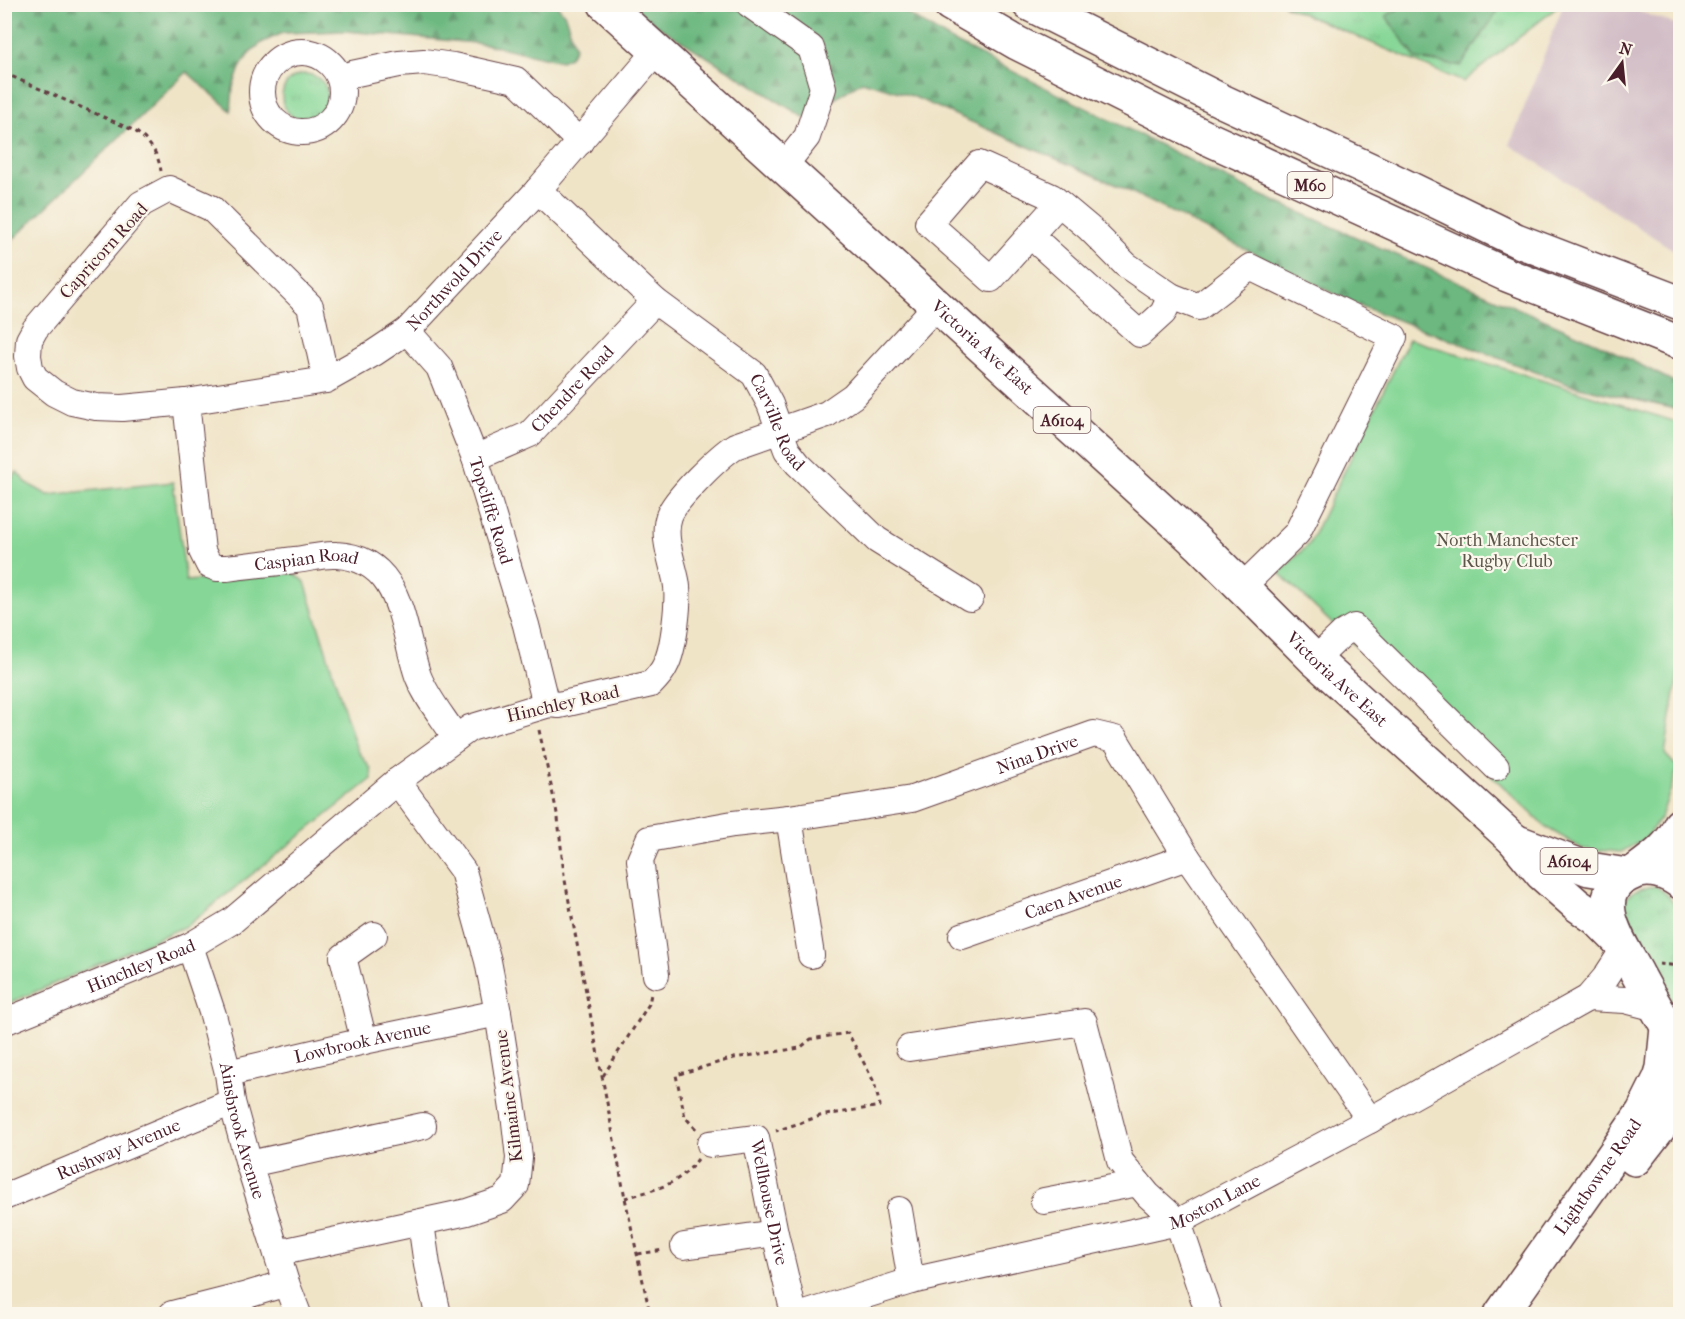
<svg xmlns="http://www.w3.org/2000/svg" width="1685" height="1319" font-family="'IM FELL French Canon',serif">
	<defs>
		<pattern id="grass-tufts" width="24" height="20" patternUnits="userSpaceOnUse" patternTransform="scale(1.5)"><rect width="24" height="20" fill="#86d797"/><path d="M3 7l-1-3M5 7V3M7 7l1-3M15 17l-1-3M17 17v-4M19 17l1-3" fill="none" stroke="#75b882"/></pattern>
		<pattern id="forest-firs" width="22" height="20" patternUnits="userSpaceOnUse" patternTransform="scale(1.5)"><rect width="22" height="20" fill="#6cb880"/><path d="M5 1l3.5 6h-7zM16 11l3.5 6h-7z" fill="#5b9569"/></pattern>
	</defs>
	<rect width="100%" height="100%" fill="#fbf7ec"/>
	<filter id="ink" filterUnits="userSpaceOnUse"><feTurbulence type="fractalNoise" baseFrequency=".0167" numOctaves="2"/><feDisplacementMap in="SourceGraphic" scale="12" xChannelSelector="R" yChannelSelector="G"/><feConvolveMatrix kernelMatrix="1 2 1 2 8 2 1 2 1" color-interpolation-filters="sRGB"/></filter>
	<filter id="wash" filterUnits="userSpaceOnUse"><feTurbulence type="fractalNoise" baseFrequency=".008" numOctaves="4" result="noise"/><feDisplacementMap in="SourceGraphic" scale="24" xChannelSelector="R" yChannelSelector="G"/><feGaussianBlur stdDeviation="1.35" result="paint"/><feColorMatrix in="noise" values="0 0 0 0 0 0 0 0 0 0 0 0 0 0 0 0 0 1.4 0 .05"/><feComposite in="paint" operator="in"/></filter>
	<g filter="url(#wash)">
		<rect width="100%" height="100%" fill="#f0e4c7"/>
		<path fill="#d2bdc6" d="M1563,5H1622L1680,26V254L1510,145Z"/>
		<g fill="url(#grass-tufts)" stroke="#687b61" stroke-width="1.5">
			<path d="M1283,5H1560L1463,82Z"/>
			<circle cx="305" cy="97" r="23"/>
			<path d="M1656,886L1669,896L1680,916V1014L1624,921C1620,894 1631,889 1656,886Z"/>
		</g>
		<g fill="url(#forest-firs)" stroke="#5b6c56" stroke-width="1.5">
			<path d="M556,4L565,15L575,47L570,57L561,61L485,44L346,31L283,33L261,43L248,55L240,68L233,87L231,111L187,72L5,247L4,70L12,61L5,29V5Z"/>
			<path d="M629,5H893L950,40L1258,194L1597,343L1680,385V410L1570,385L1353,303L1123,188L912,96L862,81L805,118L640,15Z"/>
			<path d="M1404,5V4L1502,5L1461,66L1416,59L1386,16Z"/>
		</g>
		<g fill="#86d797" stroke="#687b61" stroke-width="1.5">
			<path d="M1409,339L1680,423V662L1665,754L1678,768L1661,817L1645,839L1621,852L1583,849L1547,828L1279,573L1309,544Z"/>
			<path d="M17,472L28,484L48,495L173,482L186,581L294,573C297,577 302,578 305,582L354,741L358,751L371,769L372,779L188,925L5,1005V488Z"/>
		</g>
	</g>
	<g filter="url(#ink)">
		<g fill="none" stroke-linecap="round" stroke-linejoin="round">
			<g stroke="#633d42" stroke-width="28">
				<g id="minor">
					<path d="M749,4L811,48L823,88L807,137L784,166"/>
					<circle cx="302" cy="92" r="40"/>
					<path d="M342,81L352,74L399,64L424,62L453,66L516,80L580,142"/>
					<path id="s1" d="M538,190L655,301L754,374L770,404L787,450L798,464L877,540L970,598"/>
					<path d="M1059,203L991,279L928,223L979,164L1052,197L1089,228L1126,265L1171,296L1199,307L1250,267L1394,337L1297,533L1242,587"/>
					<path d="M1042,246L1140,334L1163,313L1171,296"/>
					<path id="s2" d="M407,331L439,367L475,458L526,625L544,697L549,704"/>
					<path id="s3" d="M326,380L310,306L211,208L169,189L141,204L35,329L29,340L28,356L30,368L35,378L54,393L72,402L96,407L122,408L186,402L326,380L374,353L407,331L538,190L656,52"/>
					<path id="s4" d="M186,402L202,551L209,565L217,568H227C249,565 272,563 295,560C308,559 322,554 336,555C403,558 401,627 418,676C427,699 443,717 456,738"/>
					<path id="s5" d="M475,458L530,434L655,301"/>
					<path d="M1315,660L1342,634L1354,627L1496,767"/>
					<path d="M789,818L811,955"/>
					<path id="s6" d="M962,936L1187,857"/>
					<path id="s7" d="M190,946L213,1015L228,1073L232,1102L249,1164L286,1283L298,1314"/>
					<path id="s8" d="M656,975L640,860L649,839L733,824L789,818L912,799L1094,734L1115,739L1187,857L1370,1120"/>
					<path d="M1588,998L1625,1000L1656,1008"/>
					<path id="s9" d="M4,1022L190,946L232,921L397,781L470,728L549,704L559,705L651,684C656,679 662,673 665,666C674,650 680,598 676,580C672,560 662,536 669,516C675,499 719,456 735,446L827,414L853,396L936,306"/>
					<path d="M364,1041L343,957L374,935"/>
					<path d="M909,1048L1084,1022L1120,1161L1148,1195L1178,1222L1209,1314"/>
					<path id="s10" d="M228,1073L364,1041L498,1013"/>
					<path id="s11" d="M710,1144L756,1138L775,1233L794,1314"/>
					<path d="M249,1164L423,1126"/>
					<path id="s12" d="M4,1197L232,1102"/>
					<path d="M1044,1201L1138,1183"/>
					<path d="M899,1210L911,1281"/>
					<path d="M421,1223L427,1265L438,1314"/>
					<path d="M684,1246L775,1233"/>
					<path d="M277,1253L467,1212L502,1200L516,1185L519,1158L515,1122L498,1013L488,961L463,871L397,781"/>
					<path d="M172,1314L247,1295L286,1283"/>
					<path id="s13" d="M805,1314L911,1281L1178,1222L1370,1120L1588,998L1605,978L1624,949"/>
				</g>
			</g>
			<g stroke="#633d42" stroke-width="36">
				<g id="major">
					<path id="s14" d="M605,4L1201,546L1315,660L1514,840L1542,874L1577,905L1597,919L1617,939"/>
					<path d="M1515,841L1589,869L1627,875"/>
					<path d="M1636,871C1654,858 1671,846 1680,825"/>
					<path d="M1680,1046C1664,1023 1651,999 1638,975C1622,945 1583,893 1633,873C1649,866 1667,872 1680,882"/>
					<path d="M1635,1159L1680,1101"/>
					<path id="s15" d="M1501,1314L1612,1157L1643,1112L1660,1078L1663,1068L1667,1028"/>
				</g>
			</g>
			<g stroke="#633d42" stroke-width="36">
				<g id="highway">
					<path d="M950,4L1017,43L1207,138L1507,275L1680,343"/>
					<path d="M1029,4L1224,102L1384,176L1516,240L1680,303"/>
				</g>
			</g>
			<g stroke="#633d42" stroke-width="3" stroke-dasharray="4.5 4.5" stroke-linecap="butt">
				<path d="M4,73L135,131C150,142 158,153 161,171"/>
				<path d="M539,730L558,818L564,875L625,1198L650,1314"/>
				<path d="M1659,964L1680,966"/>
				<path d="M603,1076L649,1004L651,994"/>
				<path d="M696,1129L685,1117L676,1075L734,1058L800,1048L811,1039L848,1033L874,1082L880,1106L820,1116L776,1131"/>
				<path d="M625,1198C656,1189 678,1186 698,1159"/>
				<path d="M638,1254L664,1250"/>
			</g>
			<use href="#minor" stroke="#fff" stroke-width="26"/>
			<use href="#major" stroke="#fff" stroke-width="33"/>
			<use href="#highway" stroke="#fff" stroke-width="33"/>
		</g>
	</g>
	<g text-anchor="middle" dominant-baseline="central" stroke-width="4.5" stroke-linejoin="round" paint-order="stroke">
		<g fill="#fbf7ec" stroke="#7f6065" stroke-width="1.5">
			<rect x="1287.5" y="172" width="45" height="26" rx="4.5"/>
			<rect x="1033.5" y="407" width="57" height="26" rx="4.5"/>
			<rect x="1540.5" y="848" width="57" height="26" rx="4.5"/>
		</g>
		<g font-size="16" font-weight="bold" fill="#4a1f2b">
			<text x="1310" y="185">M60</text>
			<text x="1062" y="420">A6104</text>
			<text x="1569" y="861">A6104</text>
		</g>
		<g font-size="18" fill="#4a1f2b" stroke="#fbf7ec">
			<text transform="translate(104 251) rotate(-48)">Capricorn Road</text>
			<text stroke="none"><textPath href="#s3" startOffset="974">Northwold Drive</textPath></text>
			<text stroke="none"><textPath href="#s14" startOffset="510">Victoria Ave East</textPath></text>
			<text stroke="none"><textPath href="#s5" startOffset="122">Chendre Road</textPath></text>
			<text stroke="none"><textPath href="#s1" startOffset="338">Carville Road</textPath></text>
			<text stroke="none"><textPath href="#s2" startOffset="201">Topcliffe Road</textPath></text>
			<text stroke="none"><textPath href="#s4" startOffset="264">Caspian Road</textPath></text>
			<text stroke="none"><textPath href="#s14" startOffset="996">Victoria Ave East</textPath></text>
			<text transform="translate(563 704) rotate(-13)">Hinchley Road</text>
			<text stroke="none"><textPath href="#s8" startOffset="538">Nina Drive</textPath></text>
			<text stroke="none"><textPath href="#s6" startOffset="118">Caen Avenue</textPath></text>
			<text stroke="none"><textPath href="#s9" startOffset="148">Hinchley Road</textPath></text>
			<text stroke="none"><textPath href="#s10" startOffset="138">Lowbrook Avenue</textPath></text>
			<text transform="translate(509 1096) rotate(-97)">Kilmaine Avenue</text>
			<text stroke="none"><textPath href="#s7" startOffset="192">Ainsbrook Avenue</textPath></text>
			<text stroke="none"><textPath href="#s12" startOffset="124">Rushway Avenue</textPath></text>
			<text stroke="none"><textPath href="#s15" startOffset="168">Lightbowne Road</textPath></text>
			<text stroke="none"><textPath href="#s13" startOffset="426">Moston Lane</textPath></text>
			<text stroke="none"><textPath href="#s11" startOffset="112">Wellhouse Drive</textPath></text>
		</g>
		<g font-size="18" fill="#5c564b" stroke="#fbf7ec">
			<text x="1507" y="540">North Manchester<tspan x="1507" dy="21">Rugby Club</tspan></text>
		</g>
	</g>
	<rect width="1685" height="1319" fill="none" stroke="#fbf7ec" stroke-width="24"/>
	<g transform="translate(1622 63) rotate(15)" stroke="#fbf7ec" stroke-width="4.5" paint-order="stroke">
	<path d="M0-4.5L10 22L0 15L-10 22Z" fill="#4a1f2b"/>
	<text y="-9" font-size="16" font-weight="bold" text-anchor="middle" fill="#4a1f2b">N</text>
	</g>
</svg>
